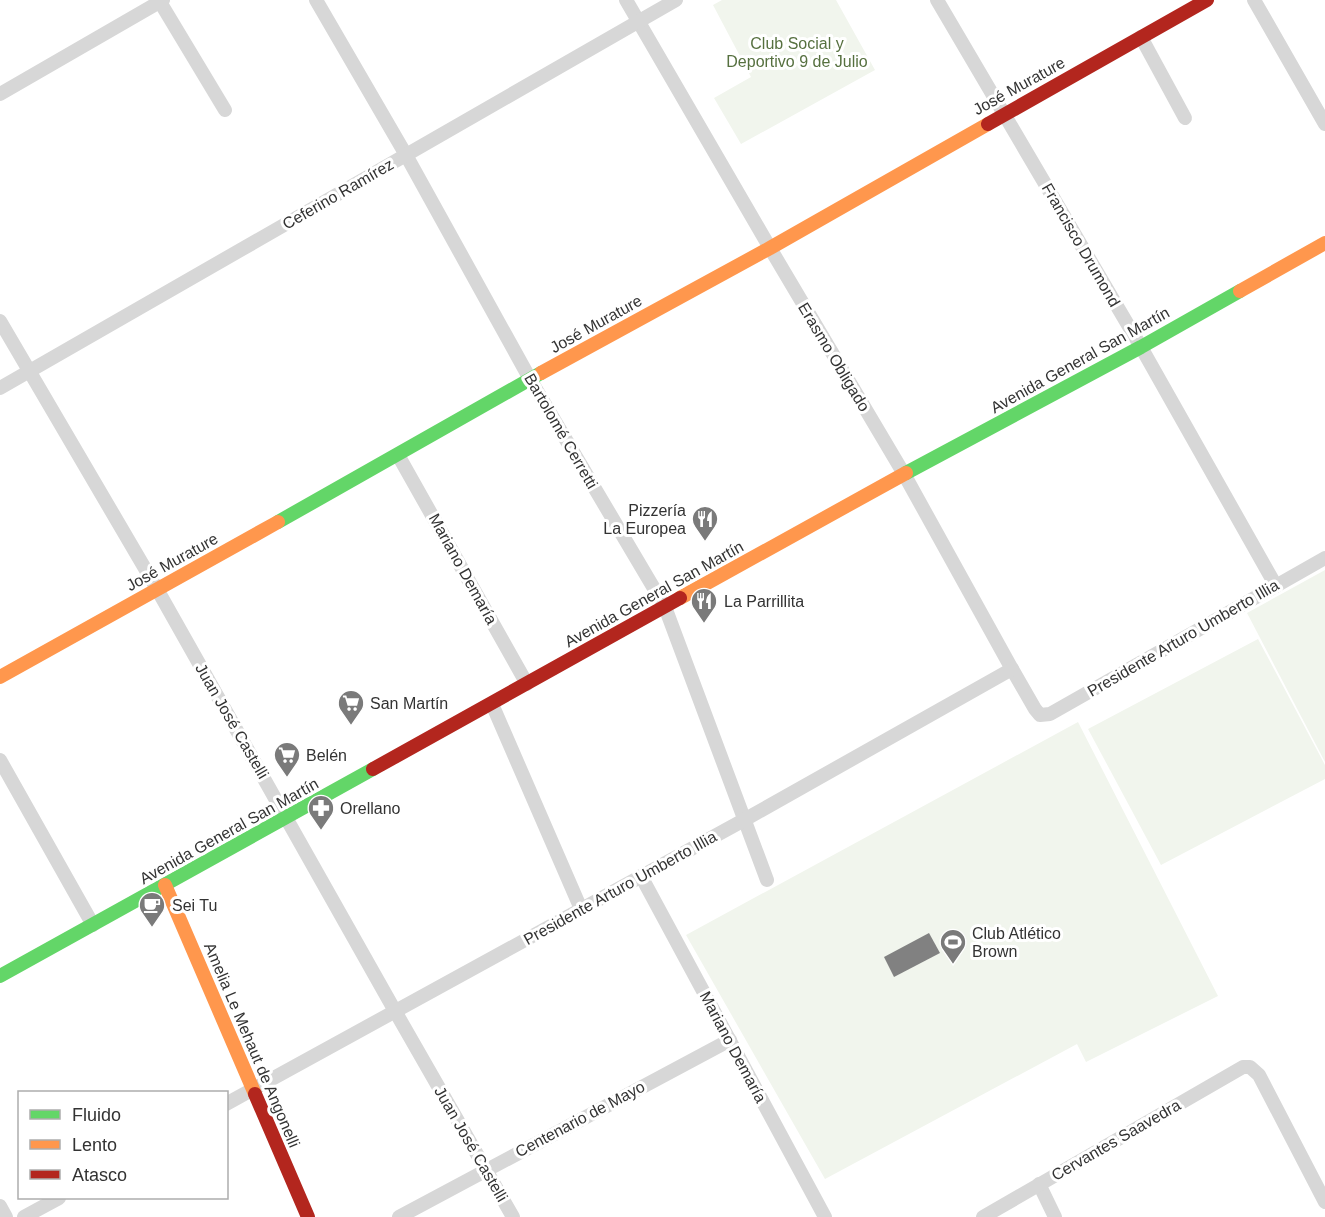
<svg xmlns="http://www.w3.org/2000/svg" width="1325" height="1217" font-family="Helvetica,sans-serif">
	<rect width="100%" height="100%" fill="#fff"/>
	<g fill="#f1f5ed">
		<path d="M722,0H836L875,70L741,144L714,98L751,77L713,5Z"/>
		<path d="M1325,570V762L1247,613Z"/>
		<path d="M1258,639L1325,765V779L1161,865L1088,729Z"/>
		<path d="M1078,722L1218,996L1086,1062L1077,1044L825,1179L686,935Z"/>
	</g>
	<path fill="#818181" d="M929,933L940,953L894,977L884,957Z"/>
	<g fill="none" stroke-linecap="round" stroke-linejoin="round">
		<g stroke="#d7d7d7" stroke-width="14">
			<path d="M316,0L406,155L530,379L665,607L767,880"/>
			<path d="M626,0L770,248L904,474L1012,669L1035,709L1040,715L1050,714L1325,558"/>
			<path d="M937,0L1141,347L1276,586"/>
			<path d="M1254,0L1325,124"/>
			<path d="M160,2L225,110"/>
			<path d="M1141,37L1185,118"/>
			<path d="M0,94L163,0"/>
			<path d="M0,321L157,589L395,1011L513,1217"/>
			<path d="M0,388L676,0"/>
			<path d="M398,455L527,684"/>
			<path d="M492,704L581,909"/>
			<path d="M0,760L93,925"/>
			<path d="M641,876L825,1217"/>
			<path d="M226,1104L744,820L1012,669"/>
			<path d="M1039,1184L1055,1217"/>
			<path d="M0,1206L6,1217"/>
			<path d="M24,1217L59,1198"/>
			<path d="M399,1217L730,1040"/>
			<path d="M983,1217L1243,1067H1250L1259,1075L1325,1202"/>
		</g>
		<g stroke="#63d668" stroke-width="14">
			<path d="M906,473L1141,347L1240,291"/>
			<path d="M278,522L541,373"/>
			<path d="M0,976L373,769"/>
		</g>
		<g stroke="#ff974d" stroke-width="14">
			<path d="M1240,291L1325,243"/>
			<path d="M541,373L770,248L988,124"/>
			<path d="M680,598L906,473"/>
			<path d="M0,677L278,522"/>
			<path d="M165,885L255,1094"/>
		</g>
		<g stroke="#b3261e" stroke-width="14">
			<path d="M988,124L1207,0"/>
			<path d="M373,769L680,598"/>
			<path d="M255,1094L308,1217"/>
		</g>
	</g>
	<defs>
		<g id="restaurant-pin" transform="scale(1.35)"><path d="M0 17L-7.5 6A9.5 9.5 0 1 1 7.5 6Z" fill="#7a7a7a" stroke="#fff"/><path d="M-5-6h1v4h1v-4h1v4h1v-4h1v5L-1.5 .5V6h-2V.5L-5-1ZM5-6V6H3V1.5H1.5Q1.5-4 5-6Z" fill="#fff"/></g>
		<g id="supermarket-pin" transform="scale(1.35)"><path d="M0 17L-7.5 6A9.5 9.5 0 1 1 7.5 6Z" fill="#7a7a7a" stroke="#fff"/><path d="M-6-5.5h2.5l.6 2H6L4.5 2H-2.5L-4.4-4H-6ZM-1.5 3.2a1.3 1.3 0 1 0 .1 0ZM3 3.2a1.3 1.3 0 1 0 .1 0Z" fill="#fff"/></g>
		<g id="pharmacy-pin" transform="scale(1.35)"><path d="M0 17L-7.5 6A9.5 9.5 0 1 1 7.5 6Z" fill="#7a7a7a" stroke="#fff"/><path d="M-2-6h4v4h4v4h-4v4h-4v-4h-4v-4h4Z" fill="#fff"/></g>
		<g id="cafe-pin" transform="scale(1.35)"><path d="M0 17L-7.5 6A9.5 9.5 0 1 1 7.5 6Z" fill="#7a7a7a" stroke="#fff"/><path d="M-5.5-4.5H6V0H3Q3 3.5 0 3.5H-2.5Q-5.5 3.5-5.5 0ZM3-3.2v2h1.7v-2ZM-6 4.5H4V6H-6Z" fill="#fff"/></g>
		<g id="stadium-pin" transform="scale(1.35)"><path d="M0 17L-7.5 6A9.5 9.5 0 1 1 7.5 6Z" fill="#7a7a7a" stroke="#fff"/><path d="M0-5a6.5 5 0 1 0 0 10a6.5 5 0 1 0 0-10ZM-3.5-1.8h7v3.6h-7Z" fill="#fff"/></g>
	</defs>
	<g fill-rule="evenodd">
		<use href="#restaurant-pin" x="705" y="519"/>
		<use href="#restaurant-pin" x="704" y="601"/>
		<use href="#supermarket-pin" x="351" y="703"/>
		<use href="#supermarket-pin" x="287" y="755"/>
		<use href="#pharmacy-pin" x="321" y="808"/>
		<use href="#cafe-pin" x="152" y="905"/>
		<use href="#stadium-pin" x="953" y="942"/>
	</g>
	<g text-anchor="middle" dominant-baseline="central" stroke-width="6" stroke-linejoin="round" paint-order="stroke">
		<g font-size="16" fill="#56703f" stroke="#fff">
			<text x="797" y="43">Club Social y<tspan x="797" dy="18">Deportivo 9 de Julio</tspan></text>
		</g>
		<g font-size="16" fill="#333" stroke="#fff">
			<text transform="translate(1019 86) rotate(-29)">José Murature</text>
			<text transform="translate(338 194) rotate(-30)">Ceferino Ramírez</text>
			<text transform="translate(1081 245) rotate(60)">Francisco Drumond</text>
			<text transform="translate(596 324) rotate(-29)">José Murature</text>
			<text transform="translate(834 357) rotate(59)">Erasmo Obligado</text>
			<text transform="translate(1080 360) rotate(-29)">Avenida General San Martín</text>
			<text transform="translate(561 431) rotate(60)">Bartolomé Cerretti</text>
			<text transform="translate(172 562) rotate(-29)">José Murature</text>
			<text transform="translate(463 569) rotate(61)">Mariano Demaría</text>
			<text transform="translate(654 594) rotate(-29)">Avenida General San Martín</text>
			<text transform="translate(1183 638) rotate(-30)">Presidente Arturo Umberto Illia</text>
			<text transform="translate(232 721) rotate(60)">Juan José Castelli</text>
			<text transform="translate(229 831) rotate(-29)">Avenida General San Martín</text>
			<text transform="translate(620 888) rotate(-29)">Presidente Arturo Umberto Illia</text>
			<text transform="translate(252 1045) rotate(67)">Amelia Le Mehaut de Angonelli</text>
			<text transform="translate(733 1047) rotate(62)">Mariano Demaría</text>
			<text transform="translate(580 1119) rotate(-28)">Centenario de Mayo</text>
			<text transform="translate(1116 1140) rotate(-30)">Cervantes Saavedra</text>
			<text transform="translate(471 1144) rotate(60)">Juan José Castelli</text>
		</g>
		<g font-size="16" fill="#333" stroke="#fff" text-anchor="start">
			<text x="686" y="510" text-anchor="end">Pizzería<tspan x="686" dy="18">La Europea</tspan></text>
			<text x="724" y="601">La Parrillita</text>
			<text x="370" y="703">San Martín</text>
			<text x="306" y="755">Belén</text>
			<text x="340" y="808">Orellano</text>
			<text x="172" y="905">Sei Tu</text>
			<text x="972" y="933">Club Atlético<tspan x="972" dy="18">Brown</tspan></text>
		</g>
	</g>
	<rect x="18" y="1091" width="210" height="108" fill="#ffffff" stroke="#adadad" stroke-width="1.5"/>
	<rect x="30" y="1110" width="30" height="9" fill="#63d668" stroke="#adadad" stroke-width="1.5"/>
	<text x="72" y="1121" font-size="18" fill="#333333">Fluido</text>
	<rect x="30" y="1140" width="30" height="9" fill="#ff974d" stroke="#adadad" stroke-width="1.5"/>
	<text x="72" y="1151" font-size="18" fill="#333333">Lento</text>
	<rect x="30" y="1170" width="30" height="9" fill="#b3261e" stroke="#adadad" stroke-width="1.5"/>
	<text x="72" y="1181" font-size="18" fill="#333333">Atasco</text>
</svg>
